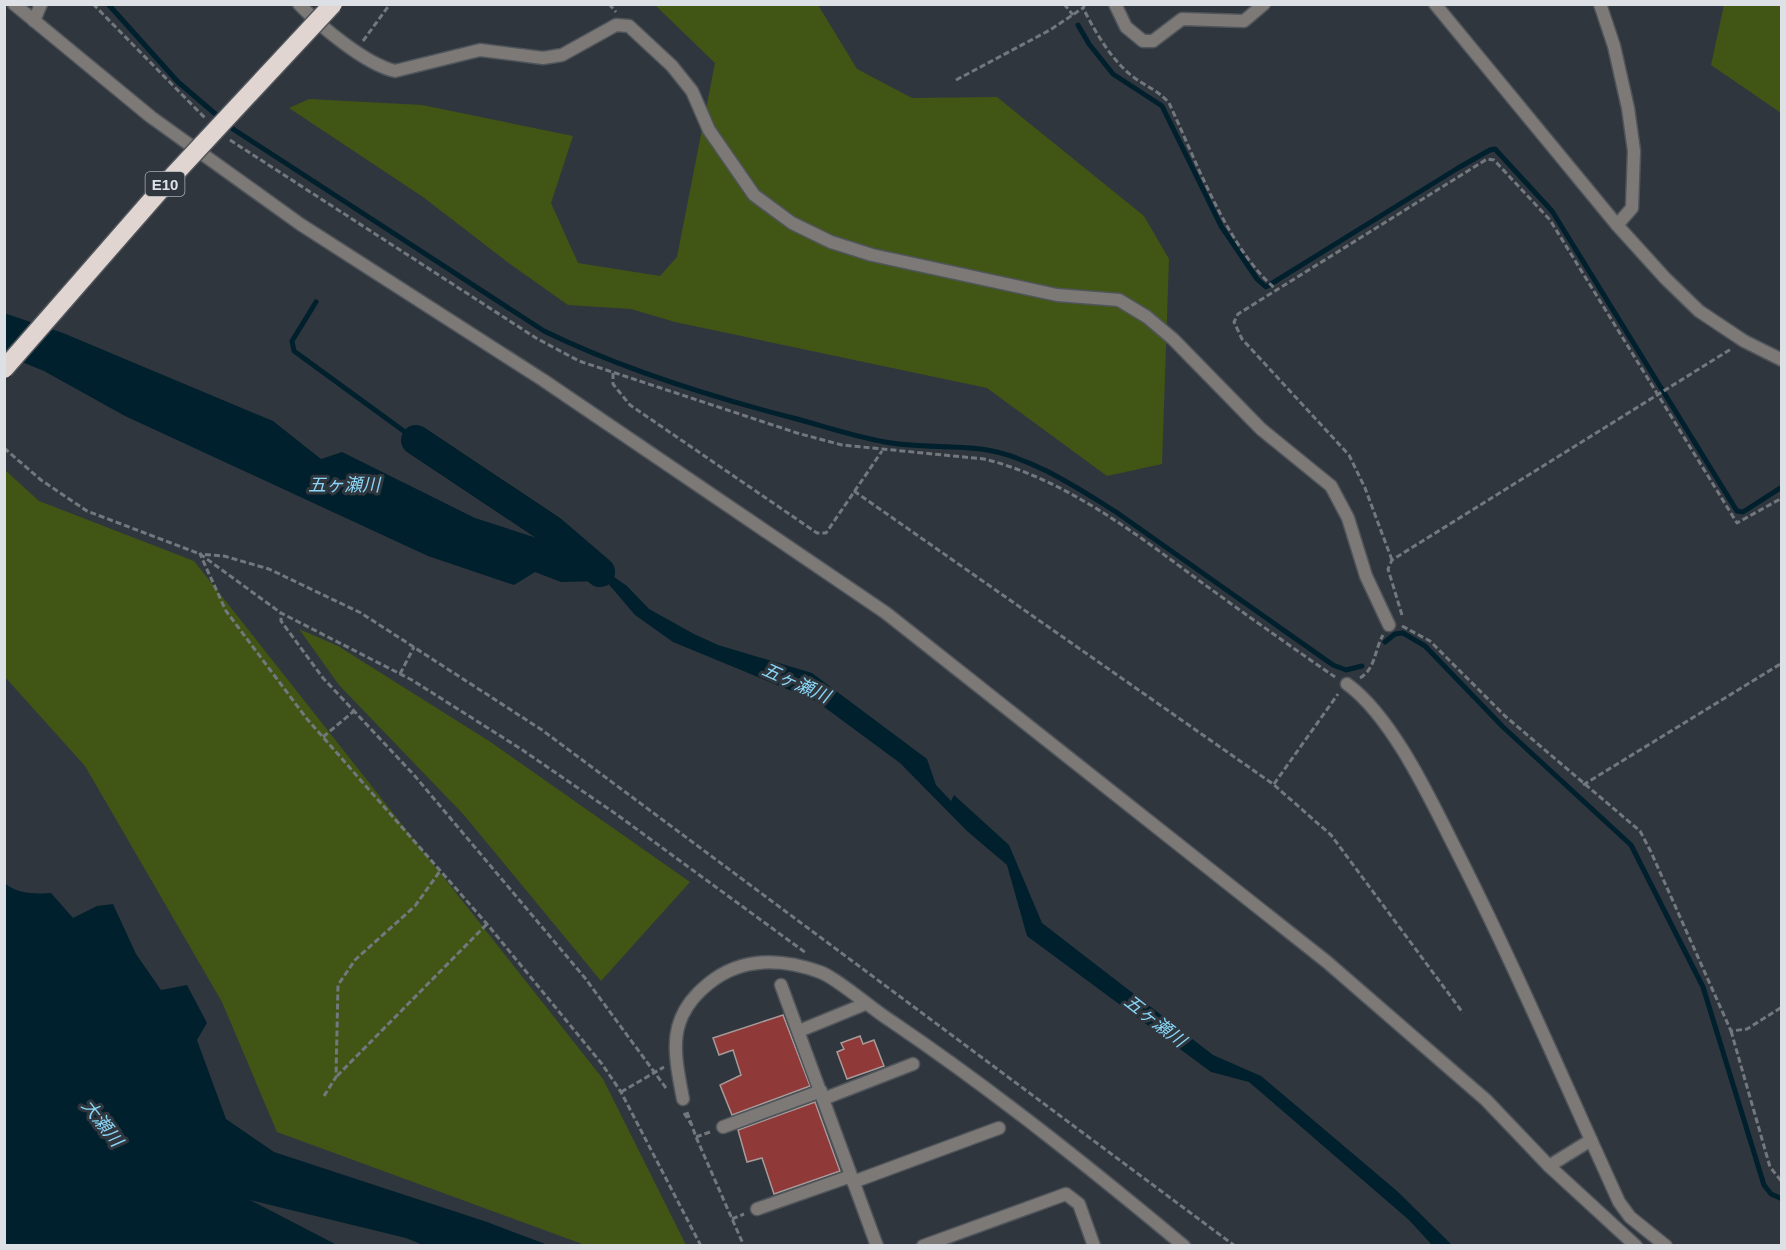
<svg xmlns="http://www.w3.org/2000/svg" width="1786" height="1250" font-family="Helvetica,'Noto Sans JP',sans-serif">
	<rect width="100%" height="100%" fill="#30363d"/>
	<g fill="#415615">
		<path d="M655,5H818L857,69L912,98L997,97L1144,216L1169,259L1162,464L1107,476L987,388L675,322L631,309L568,305L510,264L423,197L289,108L309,99L422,105L573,136L551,203L578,263L660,276L677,257L715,63Z"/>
		<path d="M1724,5H1781V113L1711,65Z"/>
		<path d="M5,470L39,501L194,561L603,1079L686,1245H585L277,1132L222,1002L85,766L5,677Z"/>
		<path d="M299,629L338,646L489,741L690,882L601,981L464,815L339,685Z"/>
	</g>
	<g fill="#00202d">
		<path d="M4,313L63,333L273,421L321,459L342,452L475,518L549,542L603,569L627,586L649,609L694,634L718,645L812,673L927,759L936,785L951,801L954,795L1009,845L1042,923L1213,1055L1261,1076L1397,1191L1452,1245H1432L1409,1220L1249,1082L1211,1072L1027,936L1007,865L967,831L900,763L816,701L673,642L635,615L606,581L561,582L535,572L514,585L428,556L125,416L44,371L5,355Z"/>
		<path d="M4,882C15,894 36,894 51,893L73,918L97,906L113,904L136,954L161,990L187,985L207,1023L197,1040L226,1119L274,1152L487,1222L548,1245H423L406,1238L250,1200L337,1245H5Z"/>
	</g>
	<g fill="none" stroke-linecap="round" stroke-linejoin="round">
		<g stroke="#00202d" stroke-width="5">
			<path d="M108,4L178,82L233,129L544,331C624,370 711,397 797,419C826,427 856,437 885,442C916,448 949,445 981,449C1028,455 1076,487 1116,512L1333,665L1346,670L1362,666"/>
			<path d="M1078,25L1089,44L1113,74L1162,106L1221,226L1257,279L1266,287L1458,168L1490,150L1495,149L1552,211L1737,511L1743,512L1782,487"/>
			<path d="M316,302L292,341L294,351L416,440"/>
			<path d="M1385,642L1395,634L1403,633L1425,646L1503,727L1631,845L1703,987L1764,1185L1771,1194L1782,1199"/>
		</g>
		<path stroke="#00202d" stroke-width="30" d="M416,440L551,530L600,572"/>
	</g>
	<g fill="#8f3939" stroke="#a79a99" stroke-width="1.5">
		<path d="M783,1015L810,1086L732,1115L720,1085L741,1075L733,1050L719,1055L713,1038Z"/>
		<path d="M860,1036L863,1044L874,1040L884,1066L847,1079L837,1052L844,1049L841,1043Z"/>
		<path d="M815,1102L840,1171L774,1194L762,1158L747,1162L738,1130Z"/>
	</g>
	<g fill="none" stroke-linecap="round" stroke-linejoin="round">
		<g stroke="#4f555b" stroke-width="15">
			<g id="minor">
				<path d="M299,4C320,26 365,64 395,71L480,50L543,58L562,55L616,25L629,26L672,66L692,91L709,130L754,195L792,223L831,242L872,255L1057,295L1119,300L1147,317L1173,339L1261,429L1331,486L1348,518L1366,576L1389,625"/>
				<path d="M1115,4L1126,27L1143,41H1153L1182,19L1244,21L1264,4"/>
				<path d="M1600,4L1614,46L1628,108L1634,151L1632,208L1617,225"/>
				<path d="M34,21L41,4"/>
				<path d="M1347,684C1391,716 1428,794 1452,842C1502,940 1546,1040 1591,1140L1549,1166"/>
				<path d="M781,985L877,1246"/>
				<path d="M799,1031L865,1004"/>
				<path d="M683,1099C674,1052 666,1018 708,984C741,957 781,958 820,972C837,978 873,1010 891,1021C993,1090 1089,1167 1184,1246"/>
				<path d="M823,1099L913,1064"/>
				<path d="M723,1127L821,1091"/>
				<path d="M1591,1140L1619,1202L1630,1217L1666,1246"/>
				<path d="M853,1182L999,1128"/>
				<path d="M757,1209L851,1176"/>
				<path d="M923,1246L1066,1194L1079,1204L1094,1246"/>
			</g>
		</g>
		<g stroke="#4f555b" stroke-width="15">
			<g id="tertiary">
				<path d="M14,4L151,117L300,224L543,380L886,613L1327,962L1486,1100L1549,1166L1636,1246"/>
				<path d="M1435,4L1617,225L1665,278L1699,311L1744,341L1782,360"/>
			</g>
		</g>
		<g stroke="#73787e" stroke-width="3" stroke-dasharray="6 3" stroke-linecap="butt">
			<path d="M93,4L205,118"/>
			<path d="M609,4L616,12"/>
			<path d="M1064,4L1073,15"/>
			<path d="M1085,4L1083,8C1096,33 1110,58 1132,76C1145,86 1158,90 1169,103C1196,160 1228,250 1277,290"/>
			<path d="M363,41L390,4"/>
			<path d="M956,80L1050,30L1083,8"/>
			<path d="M230,140L536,338L579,361L797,433L842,445L984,459C1065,479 1135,533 1201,582C1245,614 1290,646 1335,677"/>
			<path d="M613,373V384L630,405L817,533H826L882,451"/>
			<path d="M4,448L41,480L87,511L200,554L281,613"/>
			<path d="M854,491L1273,784L1331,835L1463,1013"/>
			<path d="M1392,560L1365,488L1349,455L1242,339L1234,322L1238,314L1487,159L1494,160L1550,220L1737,523L1782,498"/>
			<path d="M1402,615L1388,569L1392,560L1731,349"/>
			<path d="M1402,626L1430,641L1505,716L1640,831L1651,852L1731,1031L1747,1029L1782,1007"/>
			<path d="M400,674L414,647"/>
			<path d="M1360,678C1376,668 1374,651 1383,635"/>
			<path d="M323,737L354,711"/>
			<path d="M1274,784L1338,694"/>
			<path d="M1583,785L1782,663"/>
			<path d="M1731,1031L1770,1167L1782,1182"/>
			<path d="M337,1076L487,924"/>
			<path d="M666,1088L585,978L414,775L323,678L281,621V613L412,680L521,749L616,814L806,953"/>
			<path d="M621,1092L664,1067"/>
			<path d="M324,1096L336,1077L338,985L355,960L415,906L440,871"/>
			<path d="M687,1112L696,1137L744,1246"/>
			<path d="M684,1113L691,1124"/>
			<path d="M696,1137L710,1132"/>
			<path d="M732,1219L744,1214"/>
			<path d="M701,1246L621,1092L602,1064L487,924L307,719L226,611L200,554L224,556L269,569L361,613L542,730L1235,1246"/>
		</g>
		<use href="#minor" stroke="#7d7976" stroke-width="12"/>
		<use href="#tertiary" stroke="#7d7976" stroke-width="12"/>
		<g stroke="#4f555b" stroke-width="21" stroke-linecap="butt">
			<path id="motorway-bridge" d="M4,369L170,179L333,4"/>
		</g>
		<use href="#motorway-bridge" stroke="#e0d5d0" stroke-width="18"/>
	</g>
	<g text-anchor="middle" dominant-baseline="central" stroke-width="6" stroke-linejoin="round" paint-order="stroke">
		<rect fill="#30363d" stroke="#a9aeb3" stroke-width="1.5" x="145.5" y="172" width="39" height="24" rx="4.5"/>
		<g font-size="15" font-weight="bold" fill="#dde1e5">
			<text x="165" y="184">E10</text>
		</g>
		<g font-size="18" font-style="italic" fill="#8ad6f7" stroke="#30363d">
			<text x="344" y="485">五ヶ瀬川</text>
			<text transform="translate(796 683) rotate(24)">五ヶ瀬川</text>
			<text transform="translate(1155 1021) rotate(38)">五ヶ瀬川</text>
			<text transform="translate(102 1123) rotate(52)">大瀬川</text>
		</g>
	</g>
	<rect width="1786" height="1250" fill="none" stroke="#dde1e5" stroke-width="12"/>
</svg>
